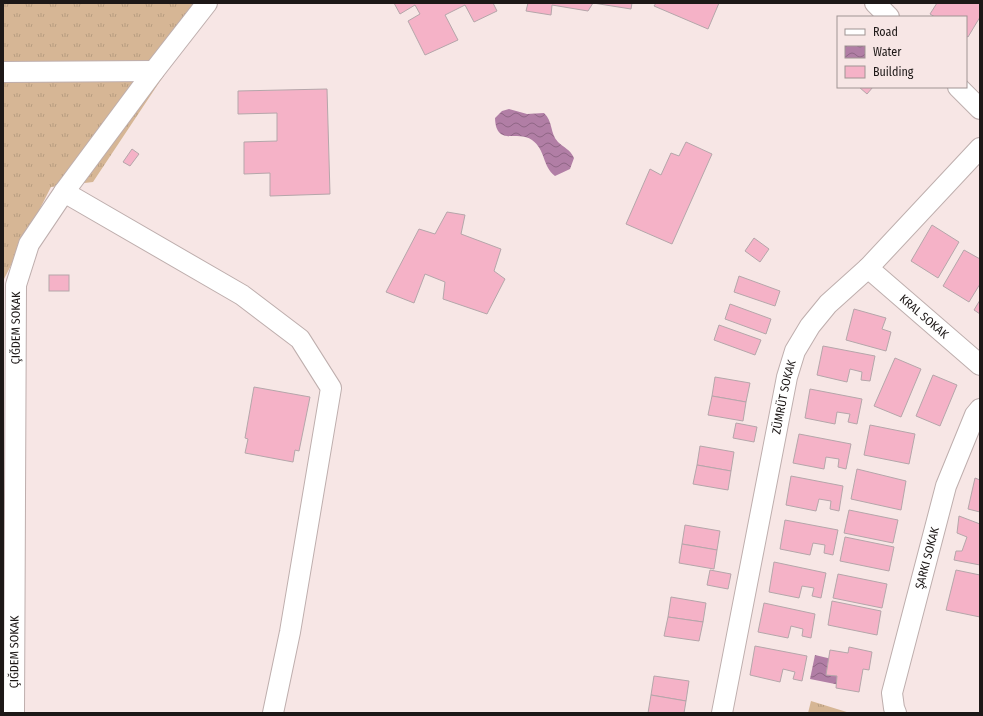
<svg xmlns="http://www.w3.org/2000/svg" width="983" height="716" font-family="'Fira Sans Condensed',sans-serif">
	<defs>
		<pattern id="grass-tufts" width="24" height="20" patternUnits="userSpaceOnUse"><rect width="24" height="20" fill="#d6b695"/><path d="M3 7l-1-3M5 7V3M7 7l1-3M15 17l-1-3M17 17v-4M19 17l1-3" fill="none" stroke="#b79c80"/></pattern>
		<pattern id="water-waves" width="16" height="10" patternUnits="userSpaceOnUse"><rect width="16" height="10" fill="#b17ea5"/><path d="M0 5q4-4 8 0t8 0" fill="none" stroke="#8f6685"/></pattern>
	</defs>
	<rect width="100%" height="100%" fill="#f7e6e5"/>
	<g fill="url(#grass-tufts)">
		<path d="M3,3H212L93,182L51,187L3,281Z"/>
		<path d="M811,701L850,713H808Z"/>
	</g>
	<g fill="url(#water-waves)">
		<path d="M509,109L527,114L544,113C553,121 550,134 558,142C564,148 570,149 574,158L570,169L555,176C542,166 546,150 532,140C517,130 496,147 495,118L502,111Z"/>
		<path d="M815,655L836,660L852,679L850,687L810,679Z"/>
	</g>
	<g fill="#f5b2c7" stroke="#b5a6aa">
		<path d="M394,3H493L497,11L474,22L465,5L445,15L458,40L425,55L408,21L420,14L415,5L400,14Z"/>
		<path d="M528,3H632L631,9L593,3L588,11L552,5L551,15L526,11Z"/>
		<path d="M656,3H719L708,29L654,6Z"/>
		<path d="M937,3H980V17L968,37L966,36V17H935L930,14Z"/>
		<path d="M859,87H873L867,94Z"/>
		<path d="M327,89L330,194L270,196V173L244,174V142L277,141V113L238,114V91Z"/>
		<path d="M686,142L712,154L672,244L626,224L650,169L661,175L671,153L679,156Z"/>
		<path d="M132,149L139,154L130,166L123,162Z"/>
		<path d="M447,212L465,215L461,234L501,249L494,271L505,279L487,314L443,299L445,282L425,274L414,303L386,292L419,229L435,234Z"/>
		<path d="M932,225L959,242L938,278L911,261Z"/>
		<path d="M754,238L769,249L760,262L745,251Z"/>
		<path d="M964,250L980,259V284L969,302L943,286Z"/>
		<rect x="49" y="275" width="20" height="16"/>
		<path d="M739,276L780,291L775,306L734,292Z"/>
		<path d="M980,300V314L974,310Z"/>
		<path d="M730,304L771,319L766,334L725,319Z"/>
		<path d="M854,309L886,318L882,329L891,332L886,351L846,340Z"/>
		<path d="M719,325L761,340L755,355L714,340Z"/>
		<path d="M823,346L875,356L870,381L861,380L862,372L850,369L847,382L817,375Z"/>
		<path d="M895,358L921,369L901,417L874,406Z"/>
		<path d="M933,375L957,385L940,426L916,416Z"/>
		<path d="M715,377L750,383L746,402L712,396Z"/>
		<path d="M254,387L310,397L299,451L295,450L293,462L245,453L248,439L245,438Z"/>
		<path d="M810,389L862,399L857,424L848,422L850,414L837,412L835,424L805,418Z"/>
		<path d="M712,396L746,402L743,421L708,415Z"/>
		<path d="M736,423L757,427L754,442L733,438Z"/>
		<path d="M870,425L915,434L909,464L864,455Z"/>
		<path d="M799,434L851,444L846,469L838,467L839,459L826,457L824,469L793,463Z"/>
		<path d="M700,446L734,452L731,471L697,465Z"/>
		<path d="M697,465L731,471L728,490L693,484Z"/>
		<path d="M857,469L906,481L901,510L851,499Z"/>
		<path d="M791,476L843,486L839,511L830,509L831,501L819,499L816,511L786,505Z"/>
		<path d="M975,478L980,480V512L968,509Z"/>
		<path d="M849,510L898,520L893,543L844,533Z"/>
		<path d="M959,516L980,524V565L954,560L956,551H962L967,537L957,533Z"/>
		<path d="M785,520L838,530L833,555L824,553L825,545L813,543L810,555L780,549Z"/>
		<path d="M685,525L720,531L717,550L682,544Z"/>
		<path d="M845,537L894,547L889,571L840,561Z"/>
		<path d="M682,544L717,550L714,569L679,563Z"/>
		<path d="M774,562L826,573L821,598L812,596L814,588L802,586L799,598L769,592Z"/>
		<path d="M710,570L731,574L728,589L707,585Z"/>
		<path d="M956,570L980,575V617L946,610Z"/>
		<path d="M838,574L887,584L882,608L833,598Z"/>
		<path d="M671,597L706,603L703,622L668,617Z"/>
		<path d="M832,601L881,611L877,635L828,625Z"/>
		<path d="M764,603L815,614L811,638L802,636L803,629L791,626L788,638L758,632Z"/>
		<path d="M668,617L703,622L699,641L664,636Z"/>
		<path d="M755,646L807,656L802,681L793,679L795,672L783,669L780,682L750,675Z"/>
		<path d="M849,647L872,652L869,670L863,669L859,692L836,688L837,676L826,675L830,650L848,653Z"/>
		<path d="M654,676L689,681L686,701L651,695Z"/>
		<path d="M651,695L686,701L684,713H648Z"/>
	</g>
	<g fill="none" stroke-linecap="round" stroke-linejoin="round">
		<g stroke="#beaead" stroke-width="22">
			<g id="minor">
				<path d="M875,3L889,17"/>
				<path d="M3,72L154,71"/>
				<path d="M958,87L980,109"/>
				<path d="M64,192L242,295L300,339L331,388L290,632L273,713"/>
				<path id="s1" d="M868,268L980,365"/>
				<path id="s2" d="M14,713L16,285L29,244L64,192L154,71L207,3"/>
				<path id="s3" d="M722,713L787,377L795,351L810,326L828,304L868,268L980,148"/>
				<path id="s4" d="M896,713L894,708L892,693L946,486L975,415L980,409"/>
			</g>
		</g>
		<use href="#minor" stroke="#fff" stroke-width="20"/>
	</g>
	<g text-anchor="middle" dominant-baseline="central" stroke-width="4" stroke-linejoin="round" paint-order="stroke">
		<g font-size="12" fill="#1d1817" stroke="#f7e6e5">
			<text stroke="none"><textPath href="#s1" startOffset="74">KRAL SOKAK</textPath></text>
			<text stroke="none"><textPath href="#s2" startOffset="385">ÇIĞDEM SOKAK</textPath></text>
			<text stroke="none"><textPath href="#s3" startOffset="322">ZÜMRÜT SOKAK</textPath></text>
			<text stroke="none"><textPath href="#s4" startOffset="160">ŞARKI SOKAK</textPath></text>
			<text stroke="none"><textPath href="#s2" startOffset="61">ÇIĞDEM SOKAK</textPath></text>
		</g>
	</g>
	<rect width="983" height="716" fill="none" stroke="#1d1817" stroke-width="8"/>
	<rect x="837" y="16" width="130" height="72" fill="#f7e6e5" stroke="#a09493"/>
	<rect x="845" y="29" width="20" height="6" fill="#ffffff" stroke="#a09493"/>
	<text x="873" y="36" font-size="12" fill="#1d1817">Road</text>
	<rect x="845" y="46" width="20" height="12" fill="url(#water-waves)" stroke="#a09493"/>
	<text x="873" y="56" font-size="12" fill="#1d1817">Water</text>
	<rect x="845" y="66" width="20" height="12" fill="#f5b2c7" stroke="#a09493"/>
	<text x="873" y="76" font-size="12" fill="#1d1817">Building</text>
</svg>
